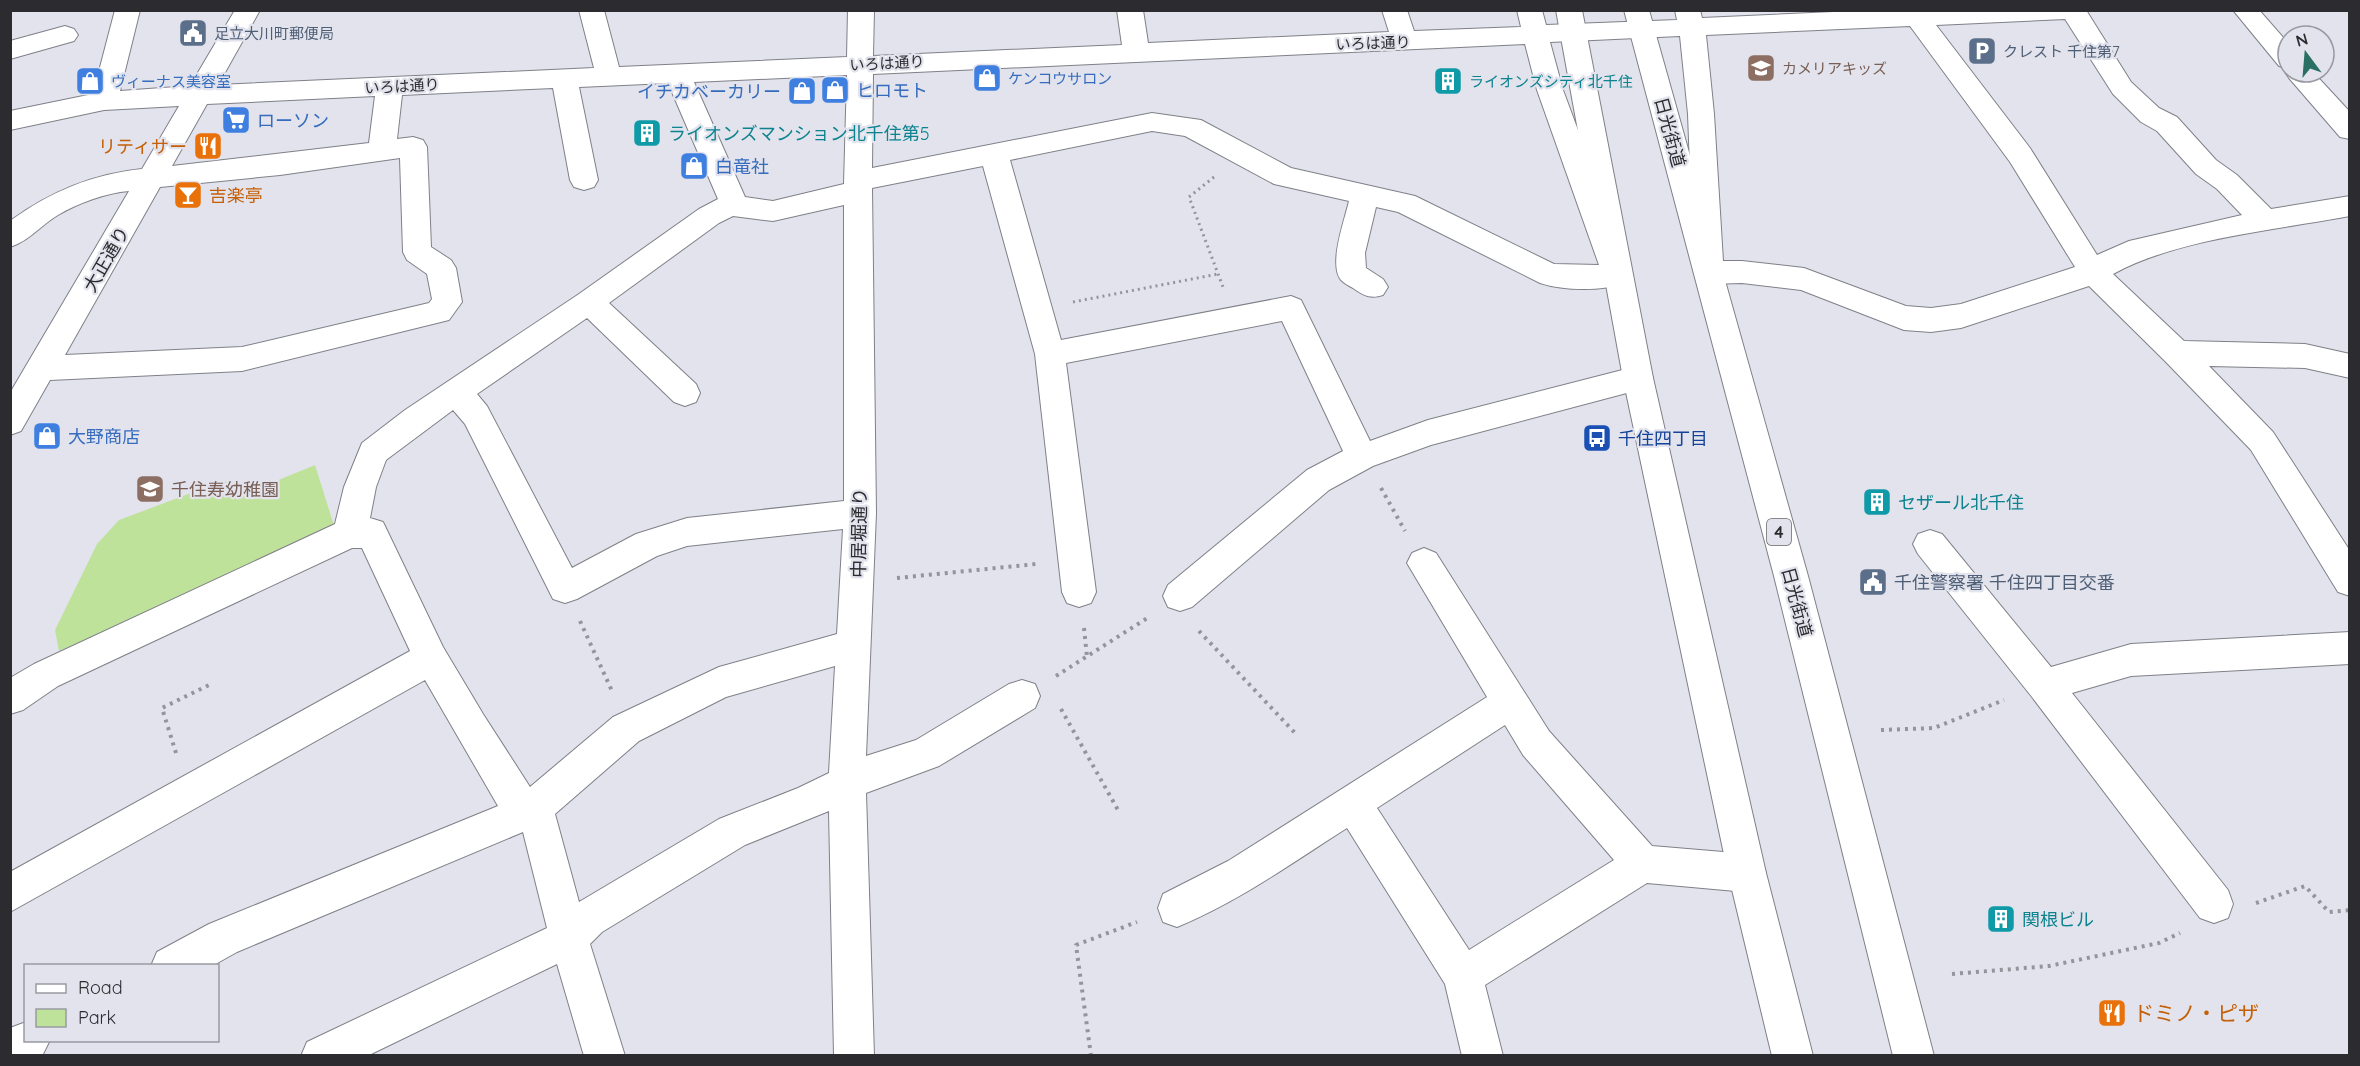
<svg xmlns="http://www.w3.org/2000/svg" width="2360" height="1066" font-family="Quicksand,'Noto Sans JP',sans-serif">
	<rect width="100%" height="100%" fill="#e2e3ec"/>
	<path fill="#bfe29b" d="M315,465L336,532L59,651L55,630L97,544L119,520L223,481L259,488Z"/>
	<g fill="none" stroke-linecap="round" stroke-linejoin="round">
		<g stroke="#7f8088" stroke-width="2">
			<g id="minor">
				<path d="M115,10H140L120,91L190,86L235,10H260L218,85L594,68L579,10H604L619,67L847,57L848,10H874L873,56L1122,45L1117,10H1143L1148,43L1389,32L1382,10H1407L1414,31L1521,27L1517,10H1542L1546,25L1677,20L1675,10H1700L1702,18L1878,10H2086L2131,82L2159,108L2177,117L2216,160L2237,175L2271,209L2350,196V216C2276,230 2179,238 2113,274L2184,341L2305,344L2350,354V378L2305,368L2209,366L2273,432L2350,551V596L2338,592L2251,450L2166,362L2089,286L1961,328L1931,332L1904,330L1801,290L1742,283L1709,284L1699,281L1694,273L1688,114L1680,36L1550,42L1563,90L1632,275L1627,283C1602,291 1565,291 1540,283L1398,212L1376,207L1365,253L1366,268L1383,279L1388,287L1383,295C1371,299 1364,296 1353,288C1349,286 1344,283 1341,280C1328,264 1345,219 1349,201L1274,184L1185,136L1152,131L1010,160L1061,340L1291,296L1301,300L1370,441L1428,420L1638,366L1649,369L1653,378L1649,387L1638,390L1431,445L1373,466L1329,490L1192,607L1180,611L1168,607L1163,596L1168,585L1307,470L1343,451L1282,321L1066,363L1096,592L1091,603L1079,607L1067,603L1062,592L1035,354L983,166L872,188L876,513L866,756L916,740L1009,684L1022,680L1035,684L1040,696L1035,708L939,766L866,793L874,1056H834L829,811L745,845L602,932L590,944L625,1056H584L557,964L367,1056H301L307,1042L547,928L523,832L237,952L212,966H151L157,952L209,924L498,806L425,680L10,912V872L410,651L362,548H352L58,686L23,710L10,714V678L34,664L335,524L344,487L362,443L405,410L579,294L699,209L718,199L668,83L579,87L598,180L594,187L584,190L574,187L570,180L553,88L402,95L397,139L413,137L423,140L427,147L431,247L451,260L456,268L462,302L449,320L242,371L50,380L21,431L10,435V393L129,191C106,193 78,203 58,215C41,225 29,241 10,247V221C50,192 92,174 142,169L179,106L104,110L10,130V111L93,94ZM2065,19L2113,94L2141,122L2157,131L2196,174L2217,189L2242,215L2129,241L2097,255L2030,148L1936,25ZM1910,26L2010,162L2075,267L1961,304L1931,308L1906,306L1804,268L1742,261H1723L1714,114L1706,35ZM1525,44L1537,90L1599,265L1554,264L1415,196L1291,168L1201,120L1152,113L872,168L873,74ZM847,75L844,184L773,201L745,197L694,82ZM375,96L369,143L172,166L207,104ZM400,158L403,252L407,260L427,274L432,299L429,303L242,347L65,355L160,187L280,175ZM844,205V501L687,518L636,534L572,568L487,406L477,394L587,318L674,402L685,406L696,402L700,393L696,384L609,303L719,223L733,216L773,221ZM453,410L465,424L553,599L565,603L577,599L657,556L687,546L843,529L837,634L719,667L613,717L530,787L483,714L443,647L383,522L370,518L376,487L386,460ZM835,666L829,773L798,788L719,819L579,902L555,814L639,741L726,697Z"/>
				<path d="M2233,10H2259L2288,43V72H2313L2350,112V139L2340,137L2289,78L2285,72L2287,69L2279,66Z"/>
				<path d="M65,26L74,29L78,35L74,41L10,59V41Z"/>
				<path d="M1930,530L1942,534L2051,667L2131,644L2350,632V664L2131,676L2072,693L2228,890L2233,904L2228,918L2214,923L2200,918L2032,697L1918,554L1913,544L1918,534Z"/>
				<path d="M1424,548L1436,553L1549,731L1652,846L1747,854L1760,860L1766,873L1760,886L1747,892L1647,883L1485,985L1503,1056H1462L1445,984L1347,828C1292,863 1238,902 1177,927L1163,922L1158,908L1163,894L1228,861L1487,697L1407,563L1412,553ZM1505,725L1523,755L1614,860L1469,950L1377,808Z"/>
				<path d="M26,1022V1040H50L42,1056H10V1028Z"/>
			</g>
		</g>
		<g stroke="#7f8088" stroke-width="2">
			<g id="highway">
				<path d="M1556,10H1582L1653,378L1766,873L1813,1056H1772L1728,873L1623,378Z"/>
				<path d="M1624,10H1649L1808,576L1934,1056H1893L1774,576Z"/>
			</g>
		</g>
		<g stroke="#94959b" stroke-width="3" stroke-dasharray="2 4" stroke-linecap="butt">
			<path d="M1214,177L1189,197L1223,287"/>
			<path d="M1073,302L1218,274"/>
		</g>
		<g stroke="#94959b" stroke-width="4" stroke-dasharray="3 5" stroke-linecap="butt">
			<path d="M1381,488L1405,531"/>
			<path d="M897,578L1036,564"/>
			<path d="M580,621L612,691"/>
			<path d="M1084,628L1087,657"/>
			<path d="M1199,631L1296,734"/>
			<path d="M1056,676L1149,617"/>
			<path d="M1061,709L1118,810"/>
			<path d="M1881,730L1934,728L2004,700"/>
			<path d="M176,753L162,708L211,684"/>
			<path d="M2256,903L2305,886L2329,912L2350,910"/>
			<path d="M1952,974L2049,966L2159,943L2180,933"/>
			<path d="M1091,1056L1076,945L1137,922"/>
		</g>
		<use href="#minor" fill="#fff" fill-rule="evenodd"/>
		<use href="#highway" fill="#fff" fill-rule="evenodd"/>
	</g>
	<defs>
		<g id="civic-square" transform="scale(1.5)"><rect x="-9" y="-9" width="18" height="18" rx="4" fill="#5c6f8a" stroke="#e2e3ec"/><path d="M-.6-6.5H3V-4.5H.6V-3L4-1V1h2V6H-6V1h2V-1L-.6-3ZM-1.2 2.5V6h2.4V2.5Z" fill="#fff"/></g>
		<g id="parking-square" transform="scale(1.5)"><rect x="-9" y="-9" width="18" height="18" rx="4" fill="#5c6f8a" stroke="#e2e3ec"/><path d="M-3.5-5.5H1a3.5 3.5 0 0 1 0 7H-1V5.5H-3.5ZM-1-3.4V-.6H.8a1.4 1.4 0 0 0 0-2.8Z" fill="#fff"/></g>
		<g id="school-square" transform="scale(1.5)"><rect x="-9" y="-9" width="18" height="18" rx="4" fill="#8d6e63" stroke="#e2e3ec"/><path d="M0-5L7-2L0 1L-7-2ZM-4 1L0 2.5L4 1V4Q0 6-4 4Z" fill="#fff"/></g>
		<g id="shop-square" transform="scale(1.5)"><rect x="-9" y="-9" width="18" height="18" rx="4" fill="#3f7fe0" stroke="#e2e3ec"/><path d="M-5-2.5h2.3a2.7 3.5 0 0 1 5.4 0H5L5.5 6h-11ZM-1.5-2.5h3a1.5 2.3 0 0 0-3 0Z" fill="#fff"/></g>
		<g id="building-square" transform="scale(1.5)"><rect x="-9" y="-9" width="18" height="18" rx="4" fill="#0f9aa8" stroke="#e2e3ec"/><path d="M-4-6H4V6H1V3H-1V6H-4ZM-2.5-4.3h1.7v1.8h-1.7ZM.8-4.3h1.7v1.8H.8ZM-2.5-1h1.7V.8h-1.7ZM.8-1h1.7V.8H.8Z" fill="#fff"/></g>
		<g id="supermarket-square" transform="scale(1.5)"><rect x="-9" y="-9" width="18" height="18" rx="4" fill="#3f7fe0" stroke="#e2e3ec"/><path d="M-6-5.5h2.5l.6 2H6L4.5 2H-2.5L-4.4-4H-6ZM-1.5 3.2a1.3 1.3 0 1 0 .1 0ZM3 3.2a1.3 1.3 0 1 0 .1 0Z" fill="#fff"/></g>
		<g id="restaurant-square" transform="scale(1.5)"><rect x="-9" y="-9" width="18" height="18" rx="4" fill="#e8710a" stroke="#e2e3ec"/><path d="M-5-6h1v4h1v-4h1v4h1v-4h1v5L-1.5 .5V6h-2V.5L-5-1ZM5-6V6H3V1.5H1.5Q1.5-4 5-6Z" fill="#fff"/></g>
		<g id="bar-square" transform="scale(1.5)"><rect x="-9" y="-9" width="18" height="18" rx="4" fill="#e8710a" stroke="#e2e3ec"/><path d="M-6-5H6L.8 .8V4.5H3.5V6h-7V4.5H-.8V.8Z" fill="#fff"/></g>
		<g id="bus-square" transform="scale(1.5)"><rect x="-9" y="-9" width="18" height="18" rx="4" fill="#1a4fb4" stroke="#e2e3ec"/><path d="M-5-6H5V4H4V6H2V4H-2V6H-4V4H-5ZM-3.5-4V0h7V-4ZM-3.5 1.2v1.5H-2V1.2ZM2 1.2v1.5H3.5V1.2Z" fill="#fff"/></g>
	</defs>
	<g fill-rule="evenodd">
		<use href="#civic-square" x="193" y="33"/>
		<use href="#parking-square" x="1982" y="51"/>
		<use href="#school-square" x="1761" y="68"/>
		<use href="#shop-square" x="987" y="78"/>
		<use href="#shop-square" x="90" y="81"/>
		<use href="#building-square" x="1448" y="81"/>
		<use href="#shop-square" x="835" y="90"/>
		<use href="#shop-square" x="802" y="91"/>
		<use href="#supermarket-square" x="236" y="120"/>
		<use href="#building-square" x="647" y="133"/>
		<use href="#restaurant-square" x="208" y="146"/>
		<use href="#shop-square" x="694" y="166"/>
		<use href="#bar-square" x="188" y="195"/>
		<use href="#shop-square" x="47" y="436"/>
		<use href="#bus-square" x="1597" y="438"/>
		<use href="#school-square" x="150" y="489"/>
		<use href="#building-square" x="1877" y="502"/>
		<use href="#civic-square" x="1873" y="582"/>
		<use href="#building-square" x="2001" y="919"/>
		<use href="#restaurant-square" x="2112" y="1013"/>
	</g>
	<g text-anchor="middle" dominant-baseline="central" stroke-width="4.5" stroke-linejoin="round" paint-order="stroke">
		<g font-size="15" fill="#4e5e75" stroke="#e2e3ec" text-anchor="start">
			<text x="214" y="33">足立大川町郵便局</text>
			<text x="2003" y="51">クレスト 千住第7</text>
		</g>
		<g font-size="15" fill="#2c2c30" stroke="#e2e3ec">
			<text transform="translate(1373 43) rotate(-2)">いろは通り</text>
			<text transform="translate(887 63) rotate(-3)">いろは通り</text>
			<text transform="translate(402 86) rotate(-3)">いろは通り</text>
		</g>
		<g font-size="15" fill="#785e54" stroke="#e2e3ec" text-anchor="start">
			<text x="1782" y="68">カメリアキッズ</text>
		</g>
		<g font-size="15" fill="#366cbe" stroke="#e2e3ec" text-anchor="start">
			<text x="1008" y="78">ケンコウサロン</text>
			<text x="111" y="81">ヴィーナス美容室</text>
		</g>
		<g font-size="15" fill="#0d838f" stroke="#e2e3ec" text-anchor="start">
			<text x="1469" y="81">ライオンズシティ北千住</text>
		</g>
		<rect fill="#e2e3ec" stroke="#636368" stroke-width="1.5" x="1767" y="519" width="24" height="26" rx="4.5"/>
		<g font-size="16" font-weight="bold" fill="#2c2c30">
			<text x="1779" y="532">4</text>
		</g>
		<g font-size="18" fill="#366cbe" stroke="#e2e3ec" text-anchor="start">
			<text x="856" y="90">ヒロモト</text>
			<text x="781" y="91" text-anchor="end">イチカベーカリー</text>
			<text x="257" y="120">ローソン</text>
			<text x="715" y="166">白竜社</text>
			<text x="68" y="436">大野商店</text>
		</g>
		<g font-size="18" fill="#2c2c30" stroke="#e2e3ec">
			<text transform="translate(1670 132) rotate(75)">日光街道</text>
			<text transform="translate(106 259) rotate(-60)">大正通り</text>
			<text transform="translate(859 533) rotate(-89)">中居堀通り</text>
			<text transform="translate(1797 602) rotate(75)">日光街道</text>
		</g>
		<g font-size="18" fill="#0d838f" stroke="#e2e3ec" text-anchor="start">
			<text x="668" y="133">ライオンズマンション北千住第5</text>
			<text x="1898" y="502">セザール北千住</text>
			<text x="2022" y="919">関根ビル</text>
		</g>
		<g font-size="18" fill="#c56008" stroke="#e2e3ec" text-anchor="end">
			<text x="187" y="146">リティサー</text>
			<text x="209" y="195" text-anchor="start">吉楽亭</text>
		</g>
		<g font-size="18" fill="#164399" stroke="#e2e3ec" text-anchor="start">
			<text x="1618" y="438">千住四丁目</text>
		</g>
		<g font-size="18" fill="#785e54" stroke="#e2e3ec" text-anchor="start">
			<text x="171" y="489">千住寿幼稚園</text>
		</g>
		<g font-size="18" fill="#4e5e75" stroke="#e2e3ec" text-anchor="start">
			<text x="1894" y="582">千住警察署 千住四丁目交番</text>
		</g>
		<g font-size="21" fill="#c56008" stroke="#e2e3ec" text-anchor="start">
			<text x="2133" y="1013">ドミノ・ピザ</text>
		</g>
	</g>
	<rect width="2360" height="1066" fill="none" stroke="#2c2c30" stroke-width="24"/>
	<rect x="24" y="964" width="195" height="78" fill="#e2e3ec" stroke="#999aa1" stroke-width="1.5"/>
	<rect x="36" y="984" width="30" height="9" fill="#ffffff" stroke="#999aa1" stroke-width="1.5"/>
	<text x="78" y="994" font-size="18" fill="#2c2c30">Road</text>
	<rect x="36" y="1009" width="30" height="18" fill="#bfe29b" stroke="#999aa1" stroke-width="1.5"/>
	<text x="78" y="1024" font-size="18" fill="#2c2c30">Park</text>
	<g transform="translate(2306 54) rotate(344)"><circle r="28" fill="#e2e3ec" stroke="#999aa1" stroke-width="1.5"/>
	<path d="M0-4.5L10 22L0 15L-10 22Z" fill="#2a6f64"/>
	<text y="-9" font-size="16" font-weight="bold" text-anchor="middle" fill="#2c2c30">N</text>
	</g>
</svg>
